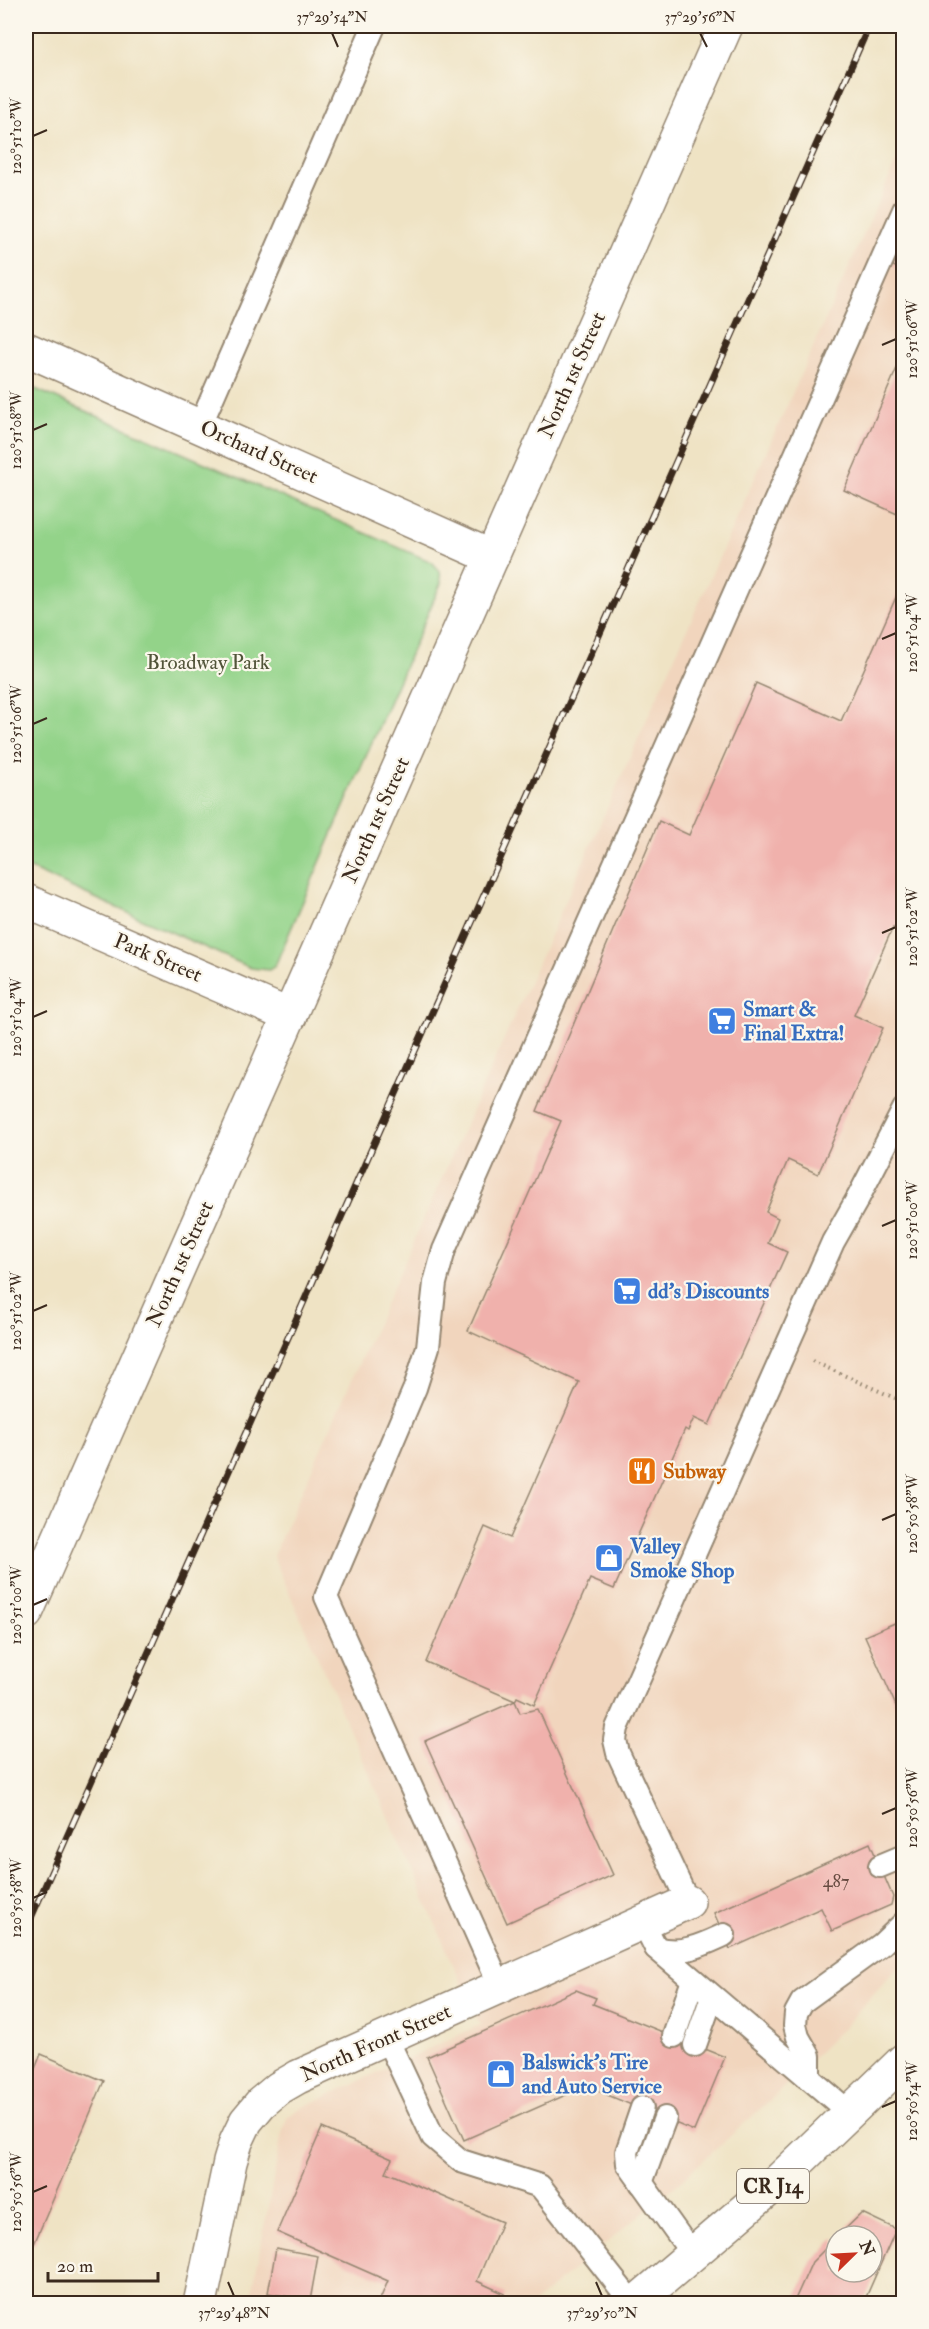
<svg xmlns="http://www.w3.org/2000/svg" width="929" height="2329" font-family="'IM FELL Double Pica',serif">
	<rect width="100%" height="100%" fill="#fbf7ec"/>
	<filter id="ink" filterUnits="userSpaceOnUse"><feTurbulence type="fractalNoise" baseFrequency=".0167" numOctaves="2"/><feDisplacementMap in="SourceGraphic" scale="12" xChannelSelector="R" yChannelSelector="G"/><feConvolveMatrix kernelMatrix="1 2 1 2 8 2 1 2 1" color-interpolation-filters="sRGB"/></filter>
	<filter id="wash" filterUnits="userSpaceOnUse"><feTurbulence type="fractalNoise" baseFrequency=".008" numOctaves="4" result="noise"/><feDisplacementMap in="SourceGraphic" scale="24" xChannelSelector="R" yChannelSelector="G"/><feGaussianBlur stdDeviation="1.35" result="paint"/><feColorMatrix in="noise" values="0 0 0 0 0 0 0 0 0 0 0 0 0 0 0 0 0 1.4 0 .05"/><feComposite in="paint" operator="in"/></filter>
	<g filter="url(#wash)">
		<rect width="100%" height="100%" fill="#efe3c4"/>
		<path fill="#f1d5bd" d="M903,146V1961L839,2032L779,2092L674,2187L533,2303L250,2304L282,2133L287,2118L297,2110L480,2025L273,1556Z"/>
		<path fill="#93d389" stroke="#677e54" stroke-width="1.5" d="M26,385L432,562L440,571L441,583L278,959L275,966L269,970L251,968L26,867Z"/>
		<g id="blocks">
			<g fill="#f0b1ac">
				<path d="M904,241V270L893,266Z"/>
				<path d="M904,352V517L844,490Z"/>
				<path d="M897,595L904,598V931L893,927L854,1015L883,1028L818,1174L788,1160L766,1212L778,1218L768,1243L787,1252L709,1425L694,1418L688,1431L685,1429L614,1589L590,1579L534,1705L517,1697L515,1701L426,1662L485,1527L510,1538L579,1382L468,1331L561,1121L537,1111L659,821L689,835L756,683L841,721Z"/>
				<path d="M904,1619V1724L865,1636Z"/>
				<path d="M515,1701L520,1713L538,1709L613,1875L507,1923L425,1741Z"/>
				<path d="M870,1843L893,1897L891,1905L832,1931L821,1908L730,1949L714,1913Z"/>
				<path d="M576,1990L596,1998L593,2004L725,2057L694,2131L586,2086L464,2140L427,2057Z"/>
				<path d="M41,2054L104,2081L34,2244L26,2240V2091Z"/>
				<path d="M322,2128L392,2159L386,2172L502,2222L477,2281L505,2294L501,2304H378L388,2281L277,2232Z"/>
				<path d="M862,2213L896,2229L863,2304H793L812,2262L836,2238V2272H872V2236H838Z"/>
				<path d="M276,2248L318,2256L310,2301L268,2293Z"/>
			</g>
		</g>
	</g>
	<g filter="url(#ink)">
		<use href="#blocks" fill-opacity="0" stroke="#958671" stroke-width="1.5"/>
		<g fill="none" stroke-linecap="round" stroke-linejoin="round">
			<g stroke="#958671" stroke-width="26">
				<g id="service">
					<path d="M200,426L374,26"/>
					<path d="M880,1866L904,1856"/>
					<path d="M688,1902L618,1753L615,1740L617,1728L833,1242L858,1198L904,1109"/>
					<path d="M643,1922L656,1948L850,2113"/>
					<path d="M656,1948C682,1955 700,1946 724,1935"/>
					<path d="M501,1988L326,1597L415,1388L428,1347L435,1283L444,1250L904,210"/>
					<path d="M674,2036L693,1980"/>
					<path d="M387,2039L433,2137L461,2161L540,2186L633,2304"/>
					<path d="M695,2045L712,1997"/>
					<path d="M809,2077V2056L798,2037L795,2025L796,2013L802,2002L882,1944L904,1923"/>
					<path d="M642,2108L627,2152L628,2164L693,2255"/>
					<path d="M641,2183L665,2118"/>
				</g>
			</g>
			<g stroke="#958671" stroke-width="36">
				<g id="minor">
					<path d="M26,349L492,557"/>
					<path d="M26,901L290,1016"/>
					<path d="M26,1613L726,26"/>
					<path d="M200,2304L230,2162L236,2142L246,2121L261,2103L279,2088L298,2077L688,1902"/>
				</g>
			</g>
			<g stroke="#958671" stroke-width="36">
				<path id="primary" d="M634,2304L775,2184L904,2060"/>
			</g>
			<path stroke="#958671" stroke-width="4" stroke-dasharray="1.5 4.5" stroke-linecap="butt" d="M812,1361L904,1402"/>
			<use href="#service" stroke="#fff" stroke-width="22"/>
			<use href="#minor" stroke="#fff" stroke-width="33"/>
			<use href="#primary" stroke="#fff" stroke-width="33"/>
			<g stroke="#3b2a1e" stroke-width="7">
				<path id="rail" d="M26,1929L869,26"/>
			</g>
			<use href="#rail" stroke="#fbf7ec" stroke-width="4.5" stroke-dasharray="14" stroke-linecap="butt"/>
		</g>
	</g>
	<path fill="none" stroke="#3b2a1e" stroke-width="2" d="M332,33L338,47M700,33L707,47M33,136L47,130M882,345L896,339M33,430L47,424M882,639L896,633M33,724L47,718M882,933L896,927M33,1017L47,1011M882,1226L896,1220M33,1311L47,1305M882,1520L896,1514M33,1605L47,1599M882,1814L896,1808M33,1898L47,1892M882,2107L896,2101M33,2192L47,2186M228,2282L234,2296M596,2282L602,2296"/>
	<defs>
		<g id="supermarket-square" transform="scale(1.5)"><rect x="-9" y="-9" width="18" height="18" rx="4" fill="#3f7fe0" stroke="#fbf7ec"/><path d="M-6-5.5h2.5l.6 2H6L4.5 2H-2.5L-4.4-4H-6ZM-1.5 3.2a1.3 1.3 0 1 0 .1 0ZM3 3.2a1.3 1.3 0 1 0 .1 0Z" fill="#fff"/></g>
		<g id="restaurant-square" transform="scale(1.5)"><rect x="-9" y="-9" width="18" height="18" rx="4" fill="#e8710a" stroke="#fbf7ec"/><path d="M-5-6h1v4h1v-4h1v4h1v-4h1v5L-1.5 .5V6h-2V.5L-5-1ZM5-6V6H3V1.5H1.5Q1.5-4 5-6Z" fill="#fff"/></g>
		<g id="shop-square" transform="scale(1.5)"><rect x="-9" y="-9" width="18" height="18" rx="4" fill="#3f7fe0" stroke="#fbf7ec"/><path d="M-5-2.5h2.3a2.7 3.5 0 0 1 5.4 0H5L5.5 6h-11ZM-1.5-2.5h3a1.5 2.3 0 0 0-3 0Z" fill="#fff"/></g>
	</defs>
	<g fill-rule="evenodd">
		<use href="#supermarket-square" x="722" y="1021"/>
		<use href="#supermarket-square" x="627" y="1291"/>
		<use href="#restaurant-square" x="642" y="1471"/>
		<use href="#shop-square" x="609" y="1558"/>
		<use href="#shop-square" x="501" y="2074"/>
	</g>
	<g text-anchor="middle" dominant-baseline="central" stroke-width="4.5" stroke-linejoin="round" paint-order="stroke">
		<g font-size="18" fill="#684c42">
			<text x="836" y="1881">487</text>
		</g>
		<rect fill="#fbf7ec" stroke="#75685c" stroke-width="1.5" x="737" y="2169" width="72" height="34" rx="4.5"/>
		<g font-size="20" font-weight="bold" fill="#3b2a1e">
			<text x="773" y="2186">CR J14</text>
		</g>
		<g font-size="21" fill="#3b2a1e" stroke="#fbf7ec">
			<text transform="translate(572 375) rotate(-66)">North 1st Street</text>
			<text transform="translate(259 452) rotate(24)">Orchard Street</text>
			<text transform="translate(376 820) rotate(-66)">North 1st Street</text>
			<text transform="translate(158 958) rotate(23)">Park Street</text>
			<text transform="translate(180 1264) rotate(-66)">North 1st Street</text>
			<text transform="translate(376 2043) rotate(-24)">North Front Street</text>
		</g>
		<g font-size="21" fill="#515439" stroke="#fbf7ec">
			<text x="208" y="662">Broadway Park</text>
		</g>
		<g font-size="21" font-weight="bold" fill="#366cbe" stroke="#fbf7ec" text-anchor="start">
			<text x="743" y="1009">Smart &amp;<tspan x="743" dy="24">Final Extra!</tspan></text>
			<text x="648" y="1291">dd's Discounts</text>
			<text x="630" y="1546">Valley<tspan x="630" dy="24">Smoke Shop</tspan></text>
			<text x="522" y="2062">Balswick's Tire<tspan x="522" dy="24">and Auto Service</tspan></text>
		</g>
		<g font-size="21" font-weight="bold" fill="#c56008" stroke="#fbf7ec" text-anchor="start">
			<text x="663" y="1471">Subway</text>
		</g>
	</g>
	<rect width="929" height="2329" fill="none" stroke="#fbf7ec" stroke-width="66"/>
	<g transform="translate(854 2254) rotate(66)"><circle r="28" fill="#fbf7ec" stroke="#aea59a" stroke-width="1.5"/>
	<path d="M0-4.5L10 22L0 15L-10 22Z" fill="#c8321e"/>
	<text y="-9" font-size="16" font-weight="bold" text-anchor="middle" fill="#3b2a1e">N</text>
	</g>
	<path d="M48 2272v9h110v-9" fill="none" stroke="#3b2a1e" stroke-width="3"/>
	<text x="57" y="2272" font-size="18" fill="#3b2a1e" stroke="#fbf7ec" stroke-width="4.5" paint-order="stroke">20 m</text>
	<rect x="33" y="33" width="863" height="2263" fill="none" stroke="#3b2a1e" stroke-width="2"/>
	<g font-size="15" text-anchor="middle" fill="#3b2a1e">
		<text x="332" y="22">37°29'54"N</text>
		<text x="700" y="22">37°29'56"N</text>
		<text transform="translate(16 136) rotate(-90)" y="5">120°51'10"W</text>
		<text transform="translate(912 339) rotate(-90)" y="5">120°51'06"W</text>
		<text transform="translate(16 430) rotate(-90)" y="5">120°51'08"W</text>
		<text transform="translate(912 633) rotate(-90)" y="5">120°51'04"W</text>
		<text transform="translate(16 724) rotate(-90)" y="5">120°51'06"W</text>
		<text transform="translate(912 927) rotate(-90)" y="5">120°51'02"W</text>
		<text transform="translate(16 1017) rotate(-90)" y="5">120°51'04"W</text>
		<text transform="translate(912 1220) rotate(-90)" y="5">120°51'00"W</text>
		<text transform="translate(16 1311) rotate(-90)" y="5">120°51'02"W</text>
		<text transform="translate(912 1514) rotate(-90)" y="5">120°50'58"W</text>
		<text transform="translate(16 1605) rotate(-90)" y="5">120°51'00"W</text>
		<text transform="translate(912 1808) rotate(-90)" y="5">120°50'56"W</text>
		<text transform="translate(16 1898) rotate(-90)" y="5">120°50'58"W</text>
		<text transform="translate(912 2101) rotate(-90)" y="5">120°50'54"W</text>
		<text transform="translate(16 2192) rotate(-90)" y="5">120°50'56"W</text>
		<text x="234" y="2318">37°29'48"N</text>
		<text x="602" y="2318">37°29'50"N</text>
	</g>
</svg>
